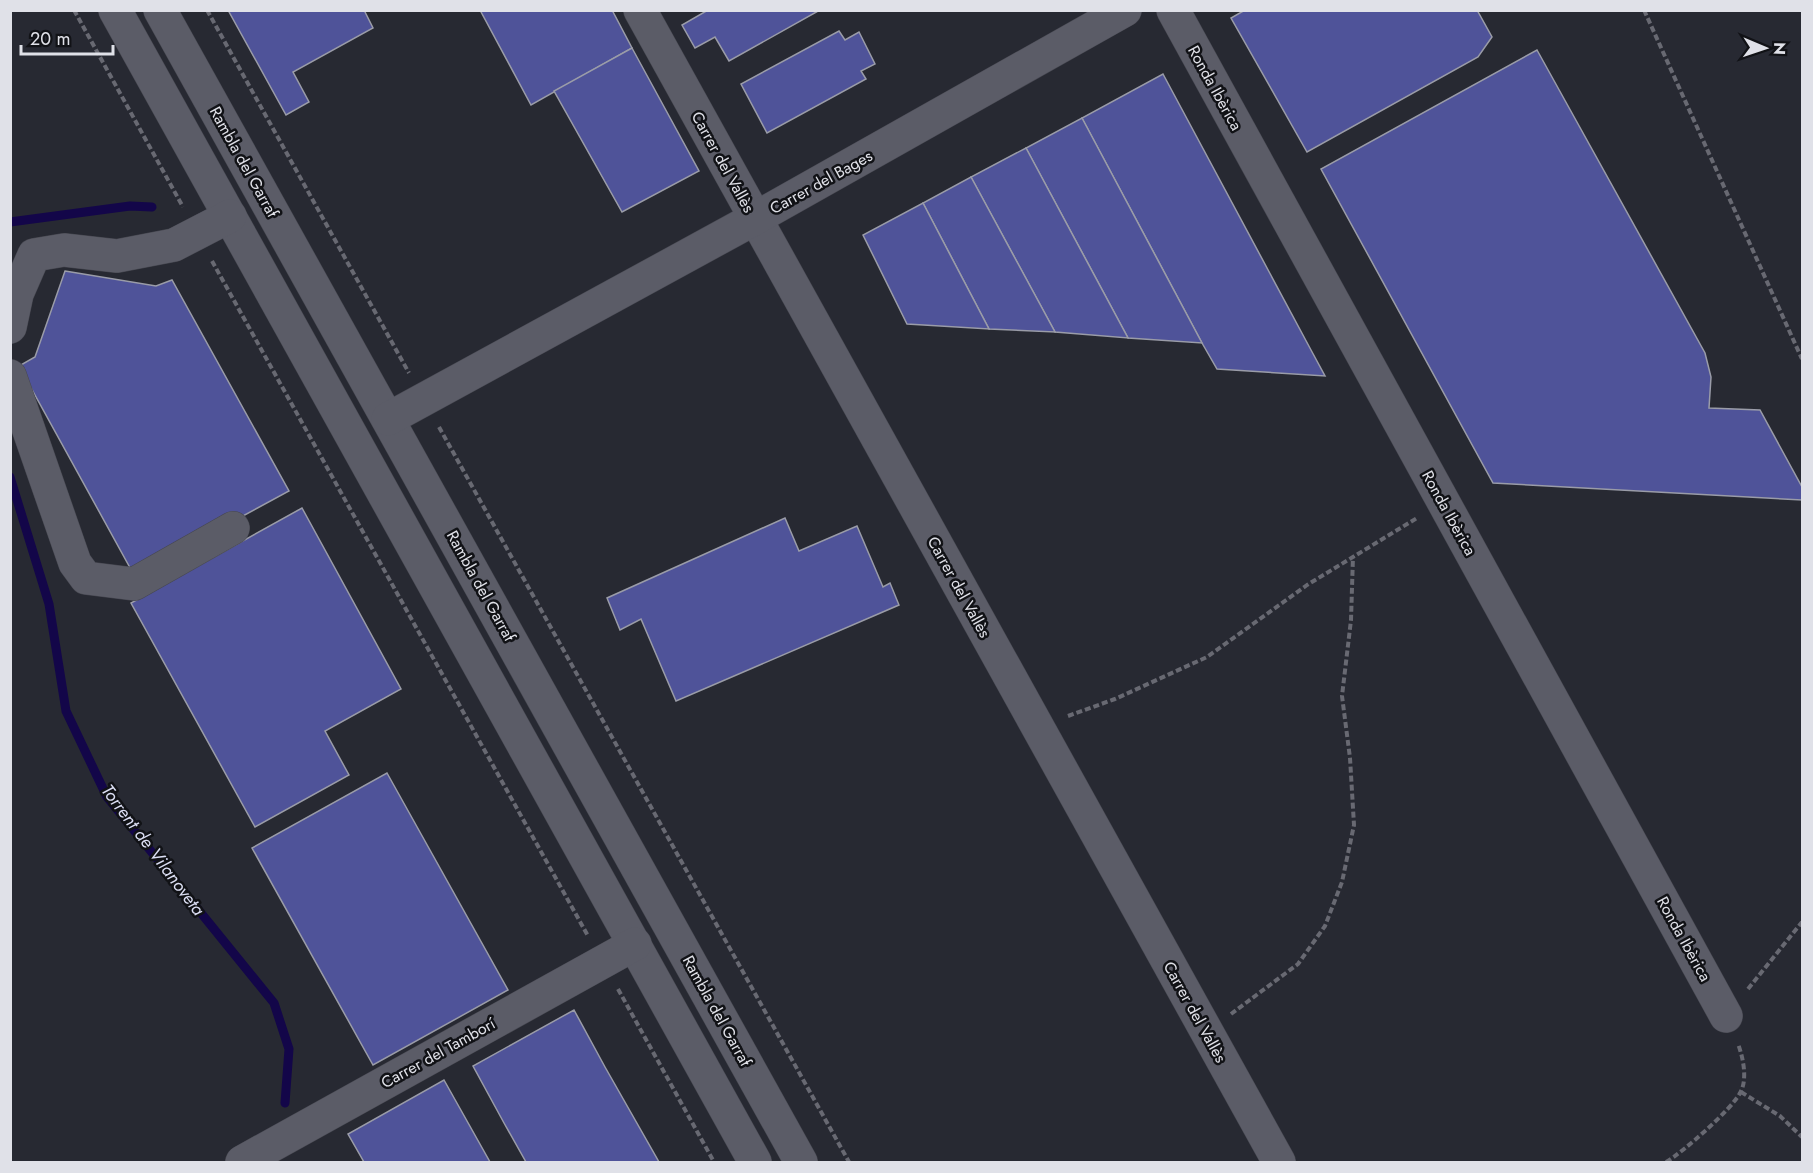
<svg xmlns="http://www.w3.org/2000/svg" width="1813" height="1173" font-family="Jost,sans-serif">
	<rect width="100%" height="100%" fill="#272932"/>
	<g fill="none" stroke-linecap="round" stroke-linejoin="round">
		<g stroke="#130649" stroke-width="9">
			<path d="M10,222L130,206L152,207"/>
			<path d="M10,477L49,604L66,711L107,797L274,1003L289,1049L285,1103"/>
		</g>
	</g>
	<g fill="#4f5399" stroke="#9a9ca8" stroke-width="1.5">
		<path d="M228,10H364L373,28L293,72L309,102L286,115Z"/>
		<path d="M480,10H612L632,48L531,105Z"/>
		<path d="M708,10H820L729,61L715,37L695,48L682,25Z"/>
		<path d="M1245,10H1477L1492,37L1478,57L1307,152L1231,18Z"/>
		<path d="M839,31L845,40L859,32L875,64L861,71L866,79L767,133L741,84Z"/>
		<path d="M632,48L699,171L622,212L554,91Z"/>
		<path d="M1537,50L1705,353L1711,377L1709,408L1760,410L1802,487V500L1493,483L1321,169Z"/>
		<path d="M1163,74L1311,350L1325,376L1217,369L1202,343L1082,118Z"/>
		<path d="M1082,118L1202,343L1128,338L1026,148Z"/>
		<path d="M1026,148L1128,338L1055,332L971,177Z"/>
		<path d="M971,177L1055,332L989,329L923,203Z"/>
		<path d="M923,203L989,329L907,324L863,235Z"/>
		<path d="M65,271L156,286L172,280L289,491L134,575L19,366L35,357Z"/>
		<path d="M302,508L401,689L325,731L349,775L255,827L131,603Z"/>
		<path d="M785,518L799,551L857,526L883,587L890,583L899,605L676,701L641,619L620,630L607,598Z"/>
		<path d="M387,773L508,990L373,1065L252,848Z"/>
		<path d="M574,1010L605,1067L659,1162H526L504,1123L473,1066Z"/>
		<path d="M444,1080L490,1162H364L348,1134Z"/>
	</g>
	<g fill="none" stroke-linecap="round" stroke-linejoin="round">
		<g stroke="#464750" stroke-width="34">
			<g id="minor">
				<path d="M115,10L755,1162"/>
				<path d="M160,10L801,1162"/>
				<path d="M640,10L1279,1162"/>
				<path d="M1173,10L1726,1016"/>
				<path d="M10,327L17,294L34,255L64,250L117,256L174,245L230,216"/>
				<path d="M10,376L75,563L86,578L134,584L233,528"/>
				<path d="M388,419L754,219L1125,10"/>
				<path d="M242,1162L635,944"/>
			</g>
		</g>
		<g stroke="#686972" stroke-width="4" stroke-dasharray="6 3" stroke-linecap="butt">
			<path d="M74,10L183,207"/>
			<path d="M207,10L409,373"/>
			<path d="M1644,10L1802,359"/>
			<path d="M212,261L588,936"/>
			<path d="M439,427L849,1162"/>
			<path d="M1068,716L1115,699L1207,657L1307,585L1417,518"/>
			<path d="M618,989L714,1162"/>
			<path d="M1748,989L1802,922"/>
			<path d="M1231,1014L1298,964L1325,926L1342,882L1354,825L1350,758L1342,696L1351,620L1353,556"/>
			<path d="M1741,1092L1780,1116L1802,1137"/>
			<path d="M1666,1162C1682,1153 1732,1109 1740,1093C1748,1080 1743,1057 1738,1044"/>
		</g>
		<use href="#minor" stroke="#5b5c67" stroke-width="33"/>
	</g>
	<g text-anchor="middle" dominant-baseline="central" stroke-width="5" stroke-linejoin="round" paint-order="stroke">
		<g font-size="16" fill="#e0e1e8" stroke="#111216">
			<text transform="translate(1215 88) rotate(61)">Ronda Ibèrica</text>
			<text transform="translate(244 162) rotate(61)">Rambla del Garraf</text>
			<text transform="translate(723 162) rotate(61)">Carrer del Vallès</text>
			<text transform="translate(821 182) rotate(-29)">Carrer del Bages</text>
			<text transform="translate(1449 513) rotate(61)">Ronda Ibèrica</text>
			<text transform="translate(481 586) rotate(61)">Rambla del Garraf</text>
			<text transform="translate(959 587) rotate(61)">Carrer del Vallès</text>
			<text transform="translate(1684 939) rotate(61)">Ronda Ibèrica</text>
			<text transform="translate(717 1011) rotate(61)">Rambla del Garraf</text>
			<text transform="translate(1195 1012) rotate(61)">Carrer del Vallès</text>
			<text transform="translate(438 1053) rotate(-29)">Carrer del Tamborí</text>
		</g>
		<g font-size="18" font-style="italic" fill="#dbdef3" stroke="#111216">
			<text transform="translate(153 850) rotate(53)">Torrent de Vilanoveta</text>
		</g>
	</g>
	<rect width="1813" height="1173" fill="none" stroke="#e0e1e8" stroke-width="24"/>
	<g transform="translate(1765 48) rotate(92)" stroke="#111216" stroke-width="4.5" paint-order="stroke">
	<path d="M0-4.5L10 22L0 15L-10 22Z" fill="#e0e1e8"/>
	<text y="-9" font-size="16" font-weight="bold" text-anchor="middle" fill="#e0e1e8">N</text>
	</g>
	<path d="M21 45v9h92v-9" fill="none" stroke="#e0e1e8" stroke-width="3"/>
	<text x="30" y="45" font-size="18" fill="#e0e1e8" stroke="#111216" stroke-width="4.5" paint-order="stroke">20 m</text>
</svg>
